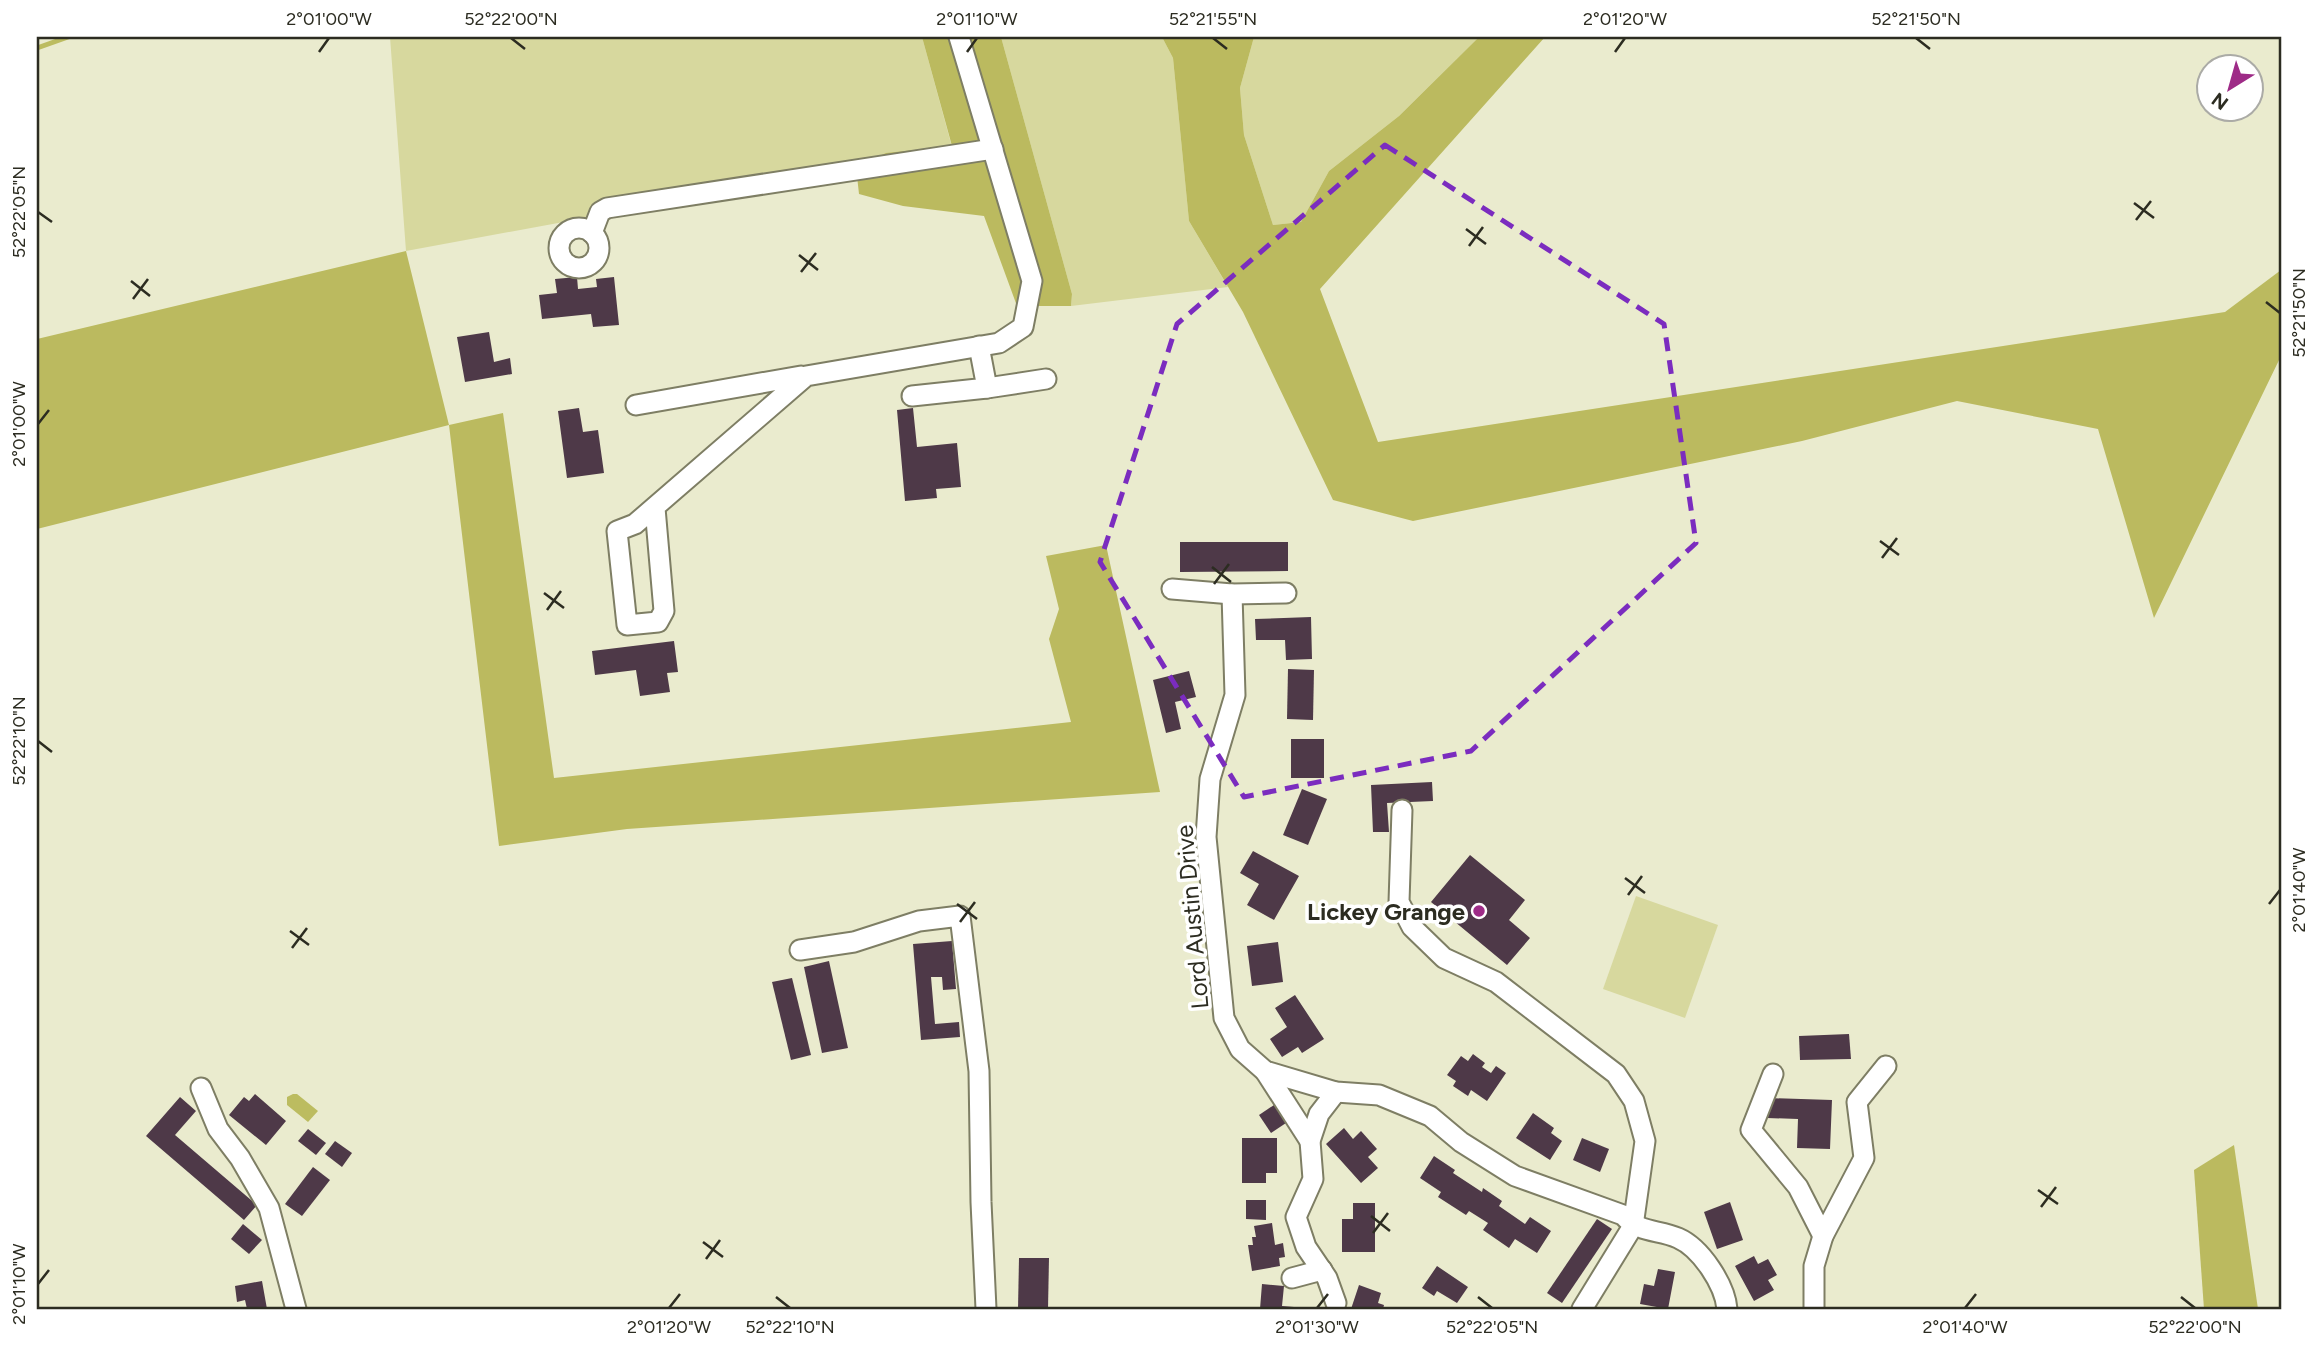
<svg xmlns="http://www.w3.org/2000/svg" width="2318" height="1346" font-family="Figtree,sans-serif">
	<rect width="100%" height="100%" fill="#eaebce"/>
	<g fill="#d7d89e">
		<path d="M390,37H922L956,162L699,197L406,251Z"/>
		<path d="M1001,37H1162L1173,58L1189,221L1228,287L1071,306L1072,294Z"/>
		<path d="M1254,37H1479L1399,116L1329,171L1301,222L1273,225L1244,135L1240,88Z"/>
		<path d="M1636,896L1718,925L1685,1018L1603,989Z"/>
	</g>
	<g fill="#bbba5f">
		<path d="M922,37H1001L1072,294L1071,306H1017L984,216L903,206L859,194L856,167L886,153L952,146Z"/>
		<path d="M1162,37H1254L1240,88L1244,135L1273,225L1301,222L1329,171L1399,116L1479,37H1545L1320,289L1378,442L2225,312L2281,270V356L2154,618L2098,429L1957,401L1802,441L1413,521L1333,500L1243,312L1189,221L1173,58Z"/>
		<path d="M406,251L449,425L503,413L554,778L1071,722L1049,639L1059,609L1046,556L1106,545L1160,792L627,829L499,846L449,425L37,529V339Z"/>
		<path d="M2234,1145L2258,1309H2204L2194,1170Z"/>
	</g>
	<path fill="#bcbc60" d="M293,1094H297L318,1111L308,1122L287,1105V1097Z"/>
	<g fill="none" stroke-linecap="round" stroke-linejoin="round">
		<path stroke="#bcbc60" stroke-width="5" d="M37,48L68,37"/>
	</g>
	<g fill="#4e3948">
		<path d="M577,277L578,289L597,287L596,279L614,277L619,325L593,327L591,314L542,319L539,295L557,293L555,279Z"/>
		<path d="M489,332L494,362L510,358L512,374L465,382L457,337Z"/>
		<path d="M579,408L583,432L598,430L604,473L567,478L558,411Z"/>
		<path d="M913,408L917,447L957,443L961,487L936,489L937,498L905,501L897,410Z"/>
		<path d="M1180,542H1288V571L1180,572Z"/>
		<path d="M1311,617L1312,659L1286,660L1285,640H1256L1255,619Z"/>
		<path d="M674,641L678,672L667,673L670,692L640,696L636,670L595,675L592,651Z"/>
		<path d="M1288,669L1314,670L1313,720L1287,719Z"/>
		<path d="M1189,671L1196,697L1175,702L1181,729L1166,733L1153,680Z"/>
		<rect x="1291" y="739" width="33" height="39"/>
		<path d="M1432,782L1433,801L1387,803L1389,832H1373L1371,785Z"/>
		<path d="M1302,789L1327,799L1308,845L1283,835Z"/>
		<path d="M1253,851L1299,876L1274,920L1247,905L1259,884L1240,873Z"/>
		<path d="M1470,855L1525,900L1509,920L1530,938L1507,965L1431,902Z"/>
		<path d="M952,941L956,989L943,990L942,977H931L935,1024L959,1022L960,1037L921,1040L913,944Z"/>
		<path d="M1278,942L1283,982L1252,986L1247,946Z"/>
		<path d="M829,961L848,1048L822,1053L804,967Z"/>
		<path d="M792,978L811,1055L791,1060L772,982Z"/>
		<path d="M1295,995L1324,1039L1302,1053L1298,1047L1282,1057L1270,1039L1287,1027L1275,1008Z"/>
		<path d="M1849,1034L1851,1059L1800,1060L1799,1036Z"/>
		<path d="M1473,1054L1485,1063L1482,1067L1491,1073L1496,1066L1506,1073L1487,1101L1471,1090L1468,1096L1453,1086L1456,1081L1447,1075L1461,1056L1468,1061Z"/>
		<path d="M255,1094L286,1121L266,1145L229,1115L244,1097L249,1101Z"/>
		<path d="M180,1097L196,1111L175,1135L257,1205L244,1220L146,1136Z"/>
		<path d="M1768,1098L1832,1100L1830,1149L1797,1148L1798,1119L1767,1118Z"/>
		<path d="M1274,1105L1286,1123L1271,1133L1259,1115Z"/>
		<path d="M1533,1113L1554,1128L1551,1133L1562,1141L1550,1160L1516,1138Z"/>
		<path d="M1344,1128L1353,1139L1361,1131L1377,1149L1368,1157L1378,1168L1361,1183L1326,1144Z"/>
		<path d="M308,1129L326,1143L316,1155L298,1141Z"/>
		<path d="M1242,1138H1277V1173H1266V1183H1242Z"/>
		<path d="M1582,1138L1609,1149L1600,1172L1573,1160Z"/>
		<path d="M335,1141L352,1153L342,1167L325,1154Z"/>
		<path d="M1434,1156L1455,1170L1453,1173L1482,1192L1483,1188L1502,1201L1499,1206L1525,1224L1530,1217L1551,1231L1537,1253L1515,1239L1509,1248L1483,1230L1488,1223L1469,1211L1466,1215L1438,1197L1441,1192L1420,1178Z"/>
		<path d="M313,1167L330,1180L302,1216L285,1204Z"/>
		<path d="M1246,1200H1266V1220L1246,1219Z"/>
		<path d="M1730,1202L1743,1240L1717,1249L1704,1212Z"/>
		<path d="M1353,1203H1375V1252H1342V1219H1353Z"/>
		<path d="M1597,1219L1612,1229L1562,1303L1547,1293Z"/>
		<path d="M1272,1223L1275,1245L1283,1243L1285,1257L1279,1258L1280,1266L1252,1271L1248,1245H1253L1252,1237H1256L1254,1226Z"/>
		<path d="M243,1224L262,1240L249,1254L231,1239Z"/>
		<path d="M1754,1256L1758,1264L1768,1259L1777,1275L1768,1280L1774,1290L1754,1301L1735,1266Z"/>
		<path d="M1019,1258H1049L1048,1309H1018Z"/>
		<path d="M1437,1266L1468,1287L1457,1303L1437,1291L1434,1296L1422,1288Z"/>
		<path d="M1658,1269L1675,1272L1668,1309L1640,1304L1644,1284L1654,1286Z"/>
		<path d="M262,1281L267,1309H247L245,1300L237,1302L235,1286Z"/>
		<path d="M1262,1284L1284,1286L1282,1306L1294,1307V1309H1260Z"/>
		<path d="M1359,1285L1381,1293L1378,1303L1384,1305L1383,1309H1351Z"/>
	</g>
	<g fill="none" stroke-linecap="round" stroke-linejoin="round">
		<g stroke="#7e7e64" stroke-width="23">
			<g id="minor">
				<circle cx="579" cy="248" r="20"/>
				<path d="M592,233L600,212L607,208L993,149"/>
				<path d="M987,388L1046,379"/>
				<path d="M912,396L987,388L979,346"/>
				<path d="M636,405L801,376"/>
				<path d="M655,508L664,611L658,622L627,625L617,531L635,524L806,376L999,343L1023,327L1032,281L959,37"/>
				<path d="M1172,589L1232,594L1286,593"/>
				<path d="M1232,594L1235,695L1210,779L1206,837L1224,1018L1240,1049L1265,1071L1336,1092L1379,1095L1430,1116L1461,1142L1515,1176L1623,1215C1640,1234 1658,1229 1678,1238C1701,1248 1725,1285 1727,1309"/>
				<path d="M1402,810L1399,902L1412,927L1444,958L1496,982L1616,1074L1634,1101L1645,1141L1633,1226L1582,1309"/>
				<path d="M800,950L854,942L919,921L960,916L979,1071L981,1202L986,1309"/>
				<path d="M1265,1071L1310,1141"/>
				<path d="M1773,1074L1751,1130L1798,1187L1823,1236"/>
				<path d="M201,1088L218,1129L240,1158L269,1208L296,1309"/>
				<path d="M1292,1278L1322,1270"/>
				<path d="M1336,1303L1327,1278L1306,1247L1296,1217L1313,1179L1310,1141L1319,1114L1336,1092"/>
				<path d="M1814,1309V1266L1823,1236L1864,1158L1857,1102L1886,1066"/>
			</g>
		</g>
		<use href="#minor" stroke="#fff" stroke-width="19"/>
	</g>
	<path fill="none" stroke="#7b2cbf" stroke-width="5" stroke-dasharray="14 9" stroke-linejoin="round" d="M1385,145L1664,324L1696,543L1471,751L1244,797L1100,562L1177,324Z"/>
	<path fill="none" stroke="#2c2c21" stroke-width="2.5" d="M511,38L525,49M1213,38L1227,49M1916,38L1930,49M319,52L329,38M967,52L977,38M1615,52L1625,38M2134,203L2154,218M38,212L52,222M2136,220L2151,201M1466,229L1486,244M1469,246L1483,227M799,255L818,270M801,272L816,253M131,281L150,296M133,299L148,279M2266,302L2280,313M38,424L49,410M1880,541L1899,555M1882,558L1897,538M1212,567L1231,582M1214,584L1229,564M544,593L564,608M547,610L561,591M38,741L52,752M1625,878L1645,893M1628,895L1642,876M957,904L977,919M2269,904L2280,890M960,922L975,902M290,931L309,945M292,948L307,928M2038,1190L2058,1204M2041,1207L2056,1187M1371,1216L1390,1231M1373,1233L1388,1213M703,1242L723,1257M706,1259L720,1240M38,1284L49,1270M776,1297L790,1308M1478,1297L1492,1308M2181,1297L2195,1308M669,1308L680,1294M1317,1308L1328,1294M1965,1308L1976,1294"/>
	<circle fill="#9e2b87" stroke="#fff" stroke-width="2.5" cx="1479" cy="911" r="7"/>
	<g text-anchor="middle" dominant-baseline="central" stroke-width="7" stroke-linejoin="round" paint-order="stroke">
		<g font-size="24" font-weight="bold" fill="#2c2c21" stroke="#fff" text-anchor="end">
			<text x="1465" y="911">Lickey Grange</text>
		</g>
		<g font-size="24" fill="#2c2c21" stroke="#fff">
			<text transform="translate(1192 917) rotate(-95)">Lord Austin Drive</text>
		</g>
	</g>
	<rect width="2318" height="1346" fill="none" stroke="#ffffff" stroke-width="77"/>
	<g transform="translate(2230 88) rotate(217)"><circle r="33" fill="#ffffff" stroke="#ababa6" stroke-width="2"/>
	<path d="M0-5L12 26L0 18L-12 26Z" fill="#9e2b87"/>
	<text y="-10" font-size="19" font-weight="bold" text-anchor="middle" fill="#2c2c21">N</text>
	</g>
	<rect x="38" y="38" width="2242" height="1270" fill="none" stroke="#2c2c21" stroke-width="2.5"/>
	<g font-size="18" text-anchor="middle" fill="#2c2c21">
		<text x="329" y="25">2°01'00"W</text>
		<text x="511" y="25">52°22'00"N</text>
		<text x="977" y="25">2°01'10"W</text>
		<text x="1213" y="25">52°21'55"N</text>
		<text x="1625" y="25">2°01'20"W</text>
		<text x="1916" y="25">52°21'50"N</text>
		<text transform="translate(19 212) rotate(-90)" y="6">52°22'05"N</text>
		<text transform="translate(2299 313) rotate(-90)" y="6">52°21'50"N</text>
		<text transform="translate(19 424) rotate(-90)" y="6">2°01'00"W</text>
		<text transform="translate(19 741) rotate(-90)" y="6">52°22'10"N</text>
		<text transform="translate(2299 890) rotate(-90)" y="6">2°01'40"W</text>
		<text transform="translate(19 1284) rotate(-90)" y="6">2°01'10"W</text>
		<text x="669" y="1333">2°01'20"W</text>
		<text x="790" y="1333">52°22'10"N</text>
		<text x="1317" y="1333">2°01'30"W</text>
		<text x="1492" y="1333">52°22'05"N</text>
		<text x="1965" y="1333">2°01'40"W</text>
		<text x="2195" y="1333">52°22'00"N</text>
	</g>
</svg>
